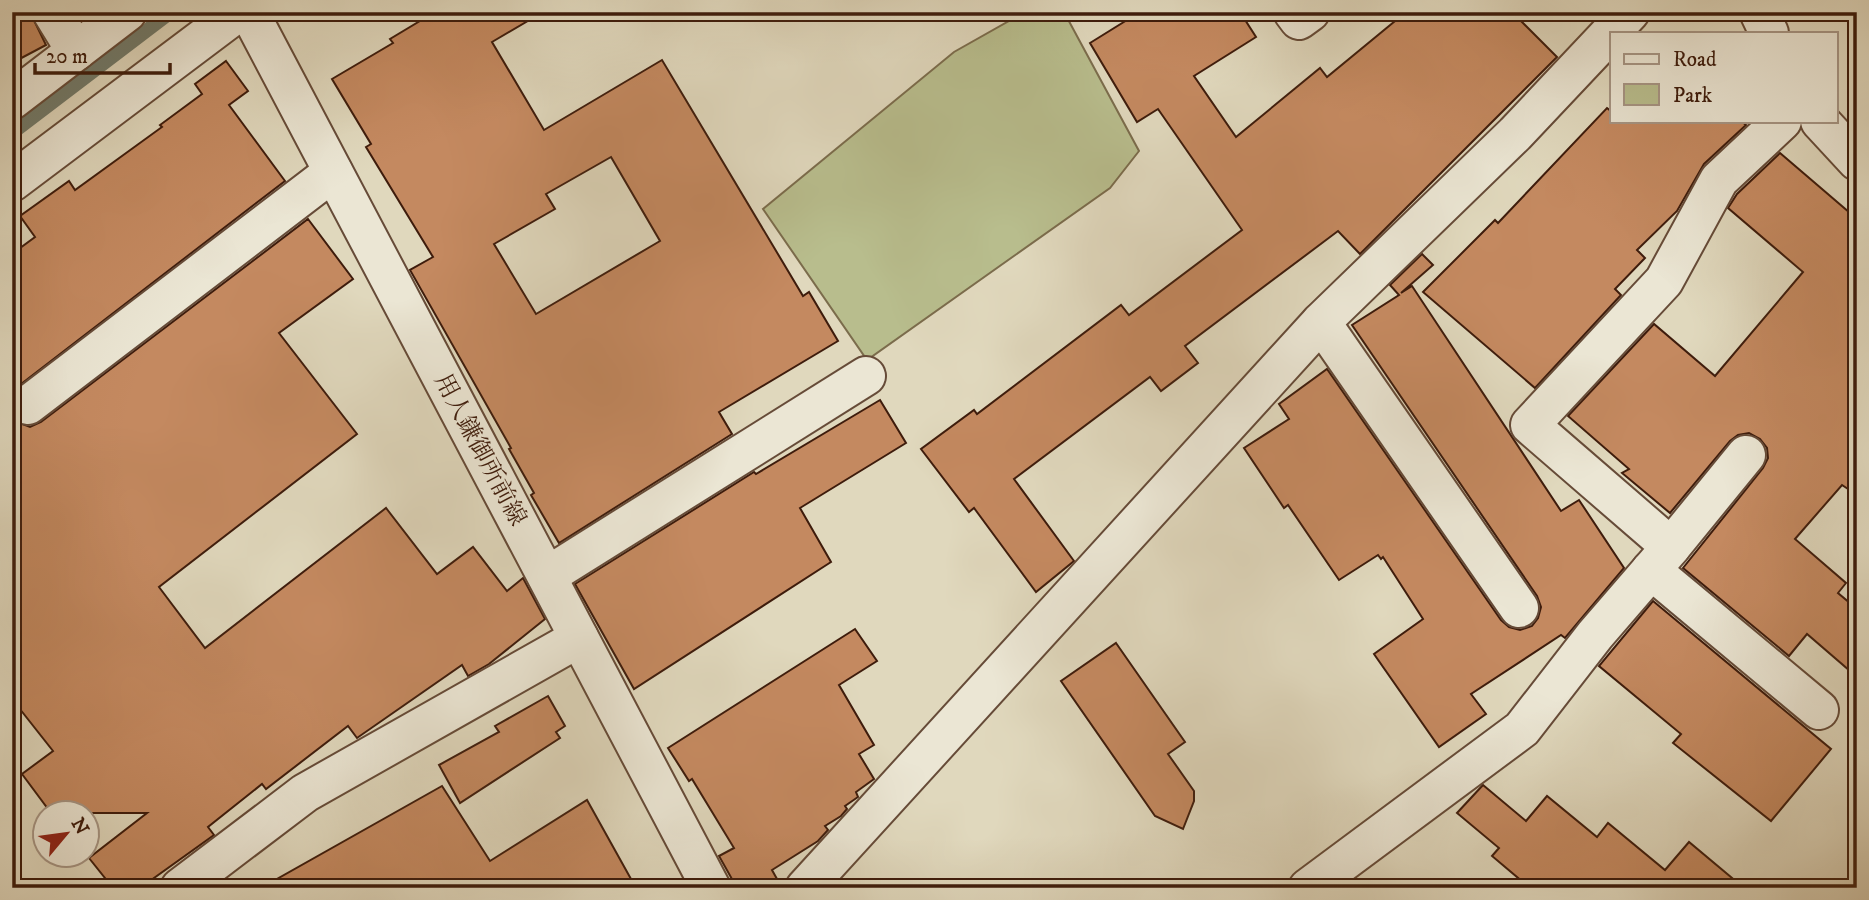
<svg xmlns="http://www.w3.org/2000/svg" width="1869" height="900" font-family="'IM FELL DW Pica','Noto Serif JP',serif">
	<rect width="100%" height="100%" fill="#e0d8bd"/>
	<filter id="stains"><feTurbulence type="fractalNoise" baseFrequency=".00286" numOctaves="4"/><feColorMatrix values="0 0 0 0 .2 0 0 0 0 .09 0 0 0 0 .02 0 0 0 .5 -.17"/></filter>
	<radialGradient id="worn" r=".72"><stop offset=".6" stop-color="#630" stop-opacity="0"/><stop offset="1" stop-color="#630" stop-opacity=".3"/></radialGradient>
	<path fill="#b8bd8d" stroke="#7b6c4c" stroke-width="2" d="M1025,12H1064L1139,151L1110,188L867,360L763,209L954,52Z"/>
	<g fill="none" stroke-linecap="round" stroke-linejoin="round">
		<path stroke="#727b6b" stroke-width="14" d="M12,133L171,12"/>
	</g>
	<g fill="#c48960" stroke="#3e1c0c" stroke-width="2" fill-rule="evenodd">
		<path d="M12,12H30L46,45L12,63Z"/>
		<path d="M435,12H543L492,42L544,130L662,60L803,296L809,292L838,341L719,412L732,434L559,543L531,495L534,493L509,449L511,448L410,270L433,257L366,147L371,144L332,79L393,43L390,39ZM611,157L660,241L536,314L494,244L555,209L546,194Z"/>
		<path d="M1140,12H1240L1256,37L1194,76L1236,137L1320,68L1327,77L1406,12H1512L1557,57L1360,254L1338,231L1185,346L1198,363L1161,391L1150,377L1014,479L1074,561L1036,592L974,508L969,512L921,449L974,410L977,414L1121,305L1129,315L1242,230L1158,109L1137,122L1090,43Z"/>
		<path d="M226,61L248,91L229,105L285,181L12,391V254L35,237L20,216L69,181L75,190L162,127L160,125L202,94L195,84Z"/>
		<path d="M1607,108L1612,112V121H1741L1746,125L1704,164L1677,211L1637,250L1645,258L1615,289L1621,295L1535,388L1423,292L1495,220L1498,223Z"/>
		<path d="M1780,153L1857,219V495L1842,485L1795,539L1846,583L1838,593L1857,609V677L1807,634L1789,656L1683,568L1763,468L1768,458L1767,448L1760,439L1749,433L1738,435L1730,441L1670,513L1622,473L1629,469L1568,416L1654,324L1715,376L1803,272L1728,208L1737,194Z"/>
		<path d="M308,219L353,279L279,333L357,434L159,587L205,648L386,508L437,574L473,547L507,591L523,578L545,619L489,664L468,676L462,665L357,738L348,726L266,789L262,784L208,827L214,835L140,888H113L89,858L147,813H51L22,774L53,751L12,699V420L30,427L41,422Z"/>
		<path d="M1422,254L1433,265L1401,293L1412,286L1561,511L1579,500L1624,568L1565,638L1561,635L1471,694L1486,714L1439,747L1374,654L1423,619L1383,557L1381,559L1378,555L1339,580L1288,505L1284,508L1244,448L1289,419L1279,404L1327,369L1501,620L1509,627L1520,630L1532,626L1538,618L1541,607L1537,596L1352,325L1399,295L1390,285Z"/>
		<path d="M880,400L906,443L800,508L831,562L634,689L575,584L754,472L756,474Z"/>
		<path d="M1653,601L1831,749L1771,821L1673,743L1681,734L1599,666Z"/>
		<path d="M855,629L877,661L839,685L874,745L859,754L874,779L856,792L858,797L845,806L847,809L841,816L825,826L828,830L818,841L772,870L782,888H737L719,856L734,848L692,779L689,781L668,748Z"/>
		<path d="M1116,643L1185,742L1168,754L1194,791V801L1183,829L1155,816L1061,681Z"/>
		<path d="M548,696L565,726L556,732L560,738L460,803L439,765L499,732L495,726Z"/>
		<path d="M1483,785L1526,821L1547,796L1597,837L1608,823L1665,870L1689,842L1744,888H1530L1492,856L1499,848L1457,813Z"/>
		<path d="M442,786L490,861L587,800L636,888H261Z"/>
	</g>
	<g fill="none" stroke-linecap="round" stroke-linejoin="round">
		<g stroke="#664b38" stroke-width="42">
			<g id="minor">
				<path d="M52,12L76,51"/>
				<path d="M249,12L711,888"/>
				<path d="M1293,12L1299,20L1310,12"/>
				<path d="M1759,12L1769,33"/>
				<path d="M12,100L127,12"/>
				<path d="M1820,121L1857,161"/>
				<path d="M12,182L238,12"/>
				<path d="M1321,322L1519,608"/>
				<path d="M28,405L333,172"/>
				<path d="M1671,547L1746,455"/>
				<path d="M1651,570L1819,710"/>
				<path d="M547,576L866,376"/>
				<path d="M180,888L305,793L579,638"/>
				<path d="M805,888L1321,322L1515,134L1630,12"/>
				<path d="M1308,888L1522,729L1595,635L1671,547L1530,425L1664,281L1719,180L1782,121"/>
			</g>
		</g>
		<use href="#minor" stroke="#ebe6d4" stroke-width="38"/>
	</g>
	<g text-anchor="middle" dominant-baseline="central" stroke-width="5" stroke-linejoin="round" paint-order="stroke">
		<g font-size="24" fill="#3e1c0c" stroke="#ebe6d4">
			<text transform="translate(480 450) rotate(62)">用人鎌御所前線</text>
		</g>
	</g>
	<rect width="1869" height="900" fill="none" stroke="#e0d8bd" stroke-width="42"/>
	<rect x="14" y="14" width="1841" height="872" fill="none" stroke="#3e1c0c" stroke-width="3.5"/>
	<rect x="21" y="21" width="1827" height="858" fill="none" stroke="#3e1c0c" stroke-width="2"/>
	<rect x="1610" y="32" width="228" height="91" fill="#ebe6d4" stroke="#a69584" stroke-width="2"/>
	<rect x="1624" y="54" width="35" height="10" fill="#ebe6d4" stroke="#a69584" stroke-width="2"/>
	<text x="1673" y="66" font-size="21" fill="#3e1c0c">Road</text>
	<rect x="1624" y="84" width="35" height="21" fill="#b8bd8d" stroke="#a69584" stroke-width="2"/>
	<text x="1673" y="102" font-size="21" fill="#3e1c0c">Park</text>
	<g transform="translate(66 834) rotate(61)"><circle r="33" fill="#ebe6d4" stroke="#a69584" stroke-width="2"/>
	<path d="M0-5L12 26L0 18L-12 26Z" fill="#8f2418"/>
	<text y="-10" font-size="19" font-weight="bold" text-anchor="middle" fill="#3e1c0c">N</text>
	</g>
	<path d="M35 63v10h135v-10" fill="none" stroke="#3e1c0c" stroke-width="3.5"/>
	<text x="46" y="63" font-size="21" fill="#3e1c0c" stroke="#ebe6d4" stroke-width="5" paint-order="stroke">20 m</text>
	<rect width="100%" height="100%" filter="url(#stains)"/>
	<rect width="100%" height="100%" fill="url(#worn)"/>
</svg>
